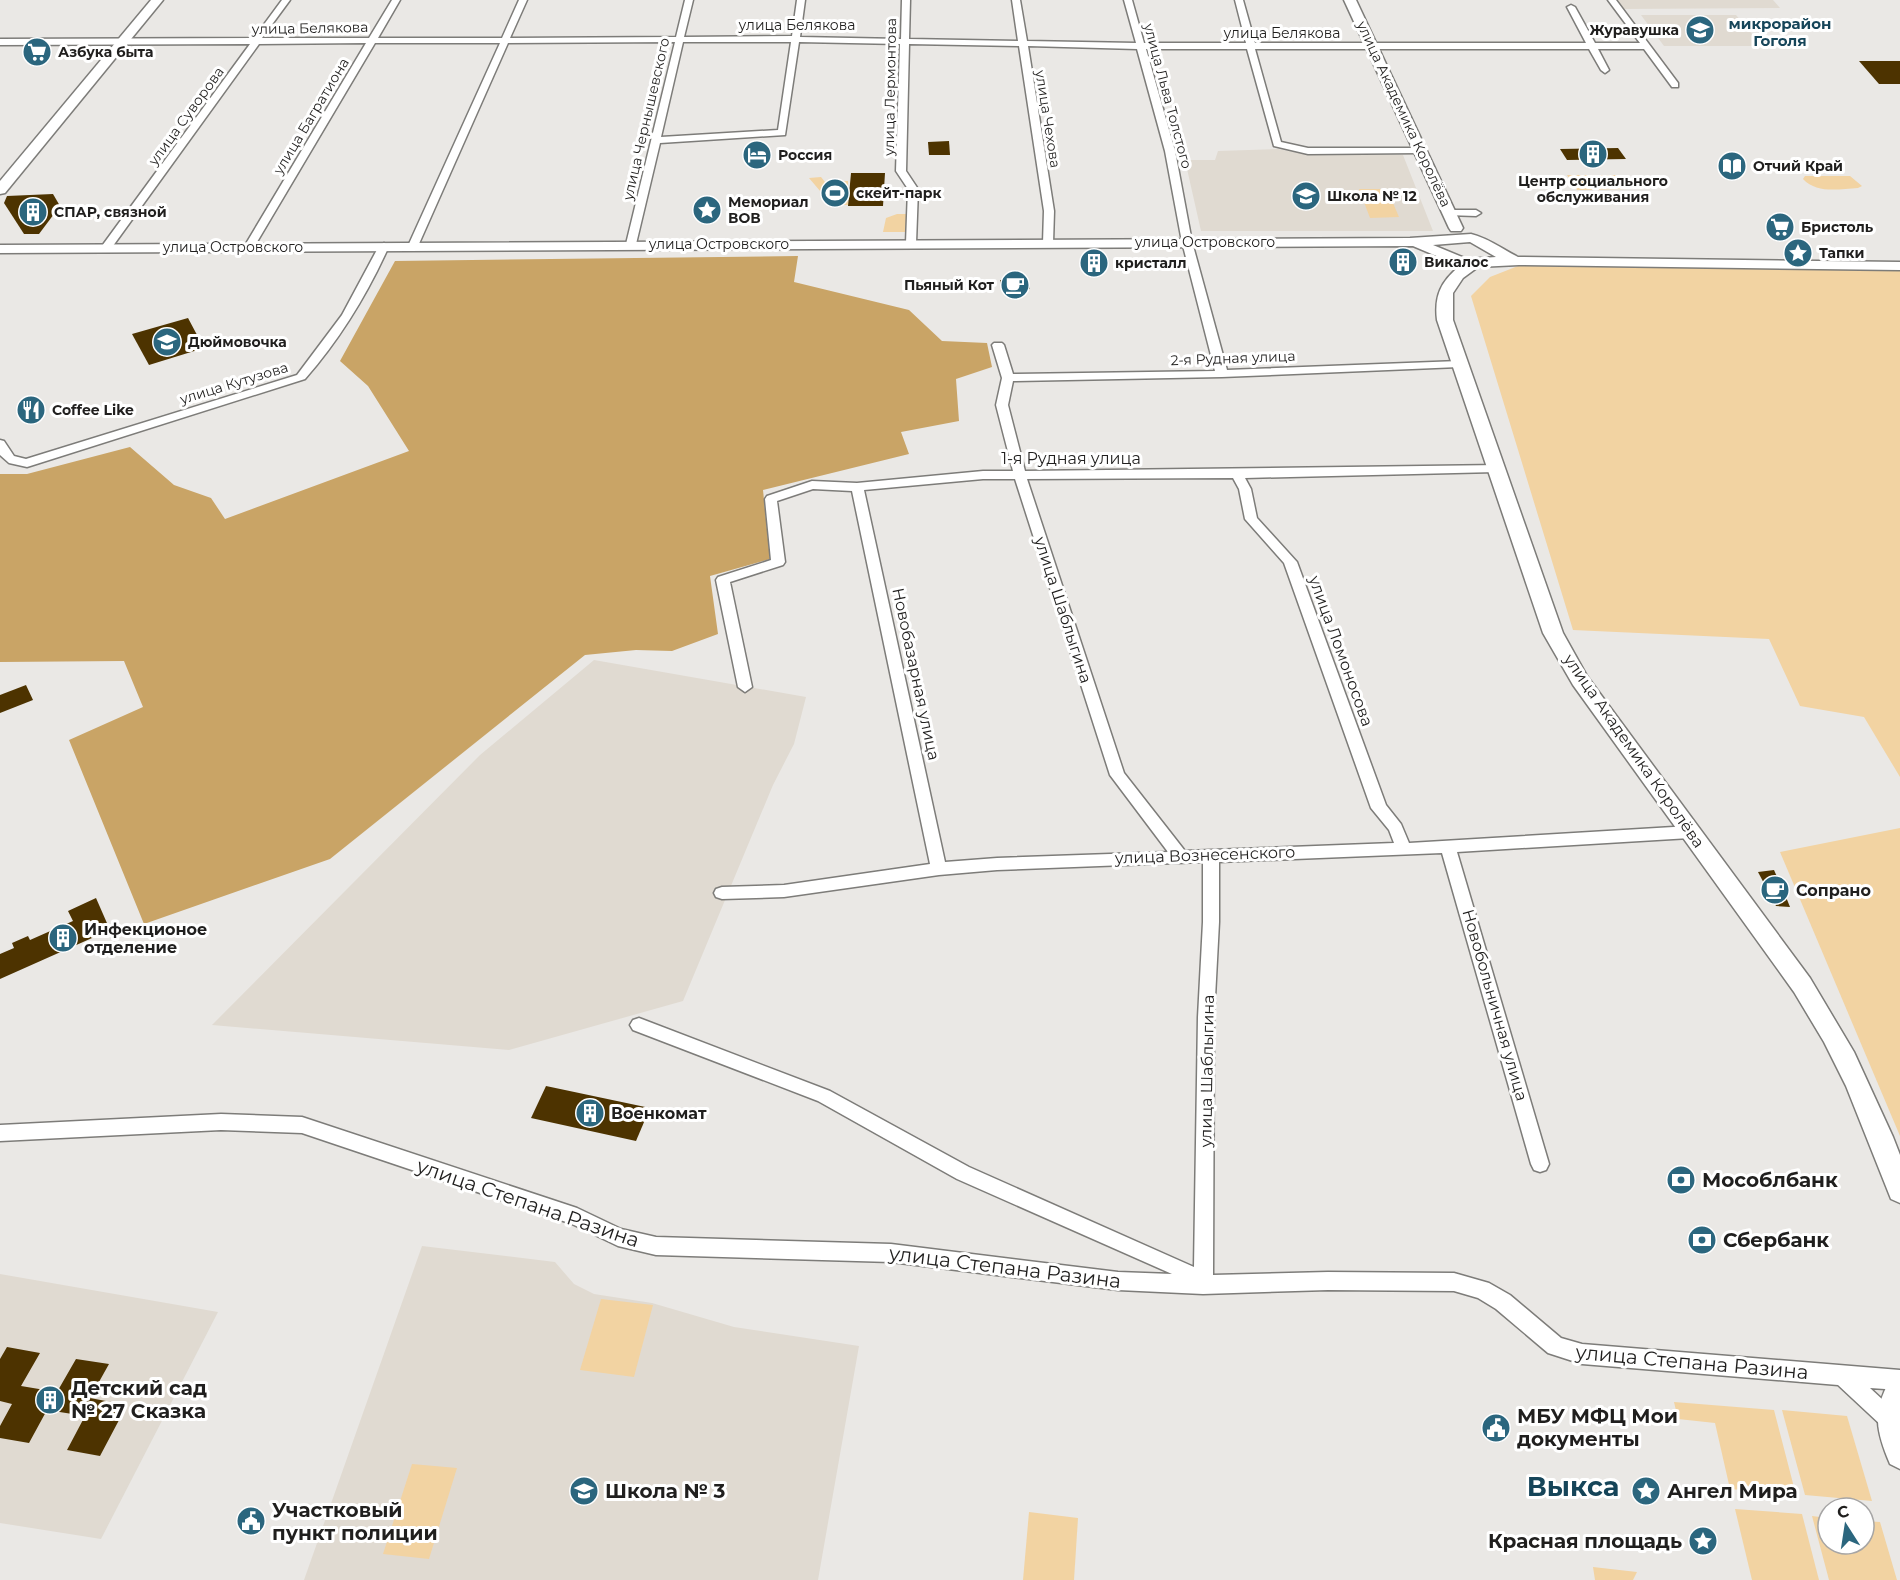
<svg xmlns="http://www.w3.org/2000/svg" width="1900" height="1580" font-family="Montserrat,sans-serif">
	<rect width="100%" height="100%" fill="#eae8e5"/>
	<g fill="#e0dad1">
		<path d="M1615,0H1773L1780,8L1622,9Z"/>
		<path d="M1641,15H1736L1762,46H1664Z"/>
		<path d="M1278,149L1304,154L1403,155L1433,231H1201L1185,160H1215L1218,151Z"/>
		<path d="M594,660L806,697L794,744L773,785L683,1001L509,1050L212,1025L480,755Z"/>
		<path d="M422,1246L555,1262L574,1284L594,1294L652,1303L734,1327L859,1346L818,1580H304Z"/>
		<path d="M0,1274L218,1312L101,1539L0,1523Z"/>
	</g>
	<g fill="#f2d3a2">
		<path d="M1567,175H1618L1627,189L1577,190Z"/>
		<path d="M1805,176H1850L1862,186L1858,188C1839,189 1817,194 1803,179Z"/>
		<path d="M821,177L825,182L848,181V205H832L809,178Z"/>
		<path d="M1359,189H1387L1399,217L1370,218Z"/>
		<path d="M897,214H910V232H883L886,218Z"/>
		<path d="M1519,261L1900,267V777L1864,717L1800,706L1769,639L1573,630L1471,296L1490,277L1518,266Z"/>
		<path d="M1900,828V1136L1780,852Z"/>
		<path d="M601,1299L653,1305L634,1377L580,1370Z"/>
		<path d="M1674,1402L1774,1410L1796,1495L1730,1489L1715,1423L1678,1419Z"/>
		<path d="M1782,1410L1847,1416L1872,1501L1805,1495Z"/>
		<path d="M412,1464L457,1468L429,1559L383,1554Z"/>
		<path d="M1735,1509L1802,1514L1819,1580H1752Z"/>
		<path d="M1029,1512L1078,1518L1074,1580H1023Z"/>
		<path d="M1812,1516L1828,1518V1544H1864V1521L1880,1522L1897,1580H1829Z"/>
		<path d="M1593,1567L1637,1572L1633,1580H1595Z"/>
	</g>
	<path fill="#c9a466" d="M798,256L794,282L909,310L942,341L987,343L992,367L956,379L959,421L901,432L909,454L763,490L770,559L710,576L718,634L672,651L636,650L585,655L330,859L144,924L69,740L143,707L124,661L0,662V474H27L130,447L174,485L211,498L225,519L409,451L368,386L340,361L395,261Z"/>
	<g fill="#4d3300">
		<path d="M1859,61H1900V84H1879Z"/>
		<path d="M949,141L950,155H929L928,142Z"/>
		<path d="M1618,148L1626,159L1567,160L1560,149Z"/>
		<path d="M851,173H885L883,206H848Z"/>
		<path d="M53,194L60,206L39,234H24L4,203L7,196Z"/>
		<path d="M1027,279L1030,289L1002,291L1000,280Z"/>
		<path d="M188,318L204,348L149,365L132,334Z"/>
		<path d="M26,685L33,700L0,713V695Z"/>
		<path d="M1774,870L1786,897L1790,907L1776,906L1758,872Z"/>
		<path d="M96,898L110,930L0,979V954L14,948L12,943L28,936L30,940L73,921L68,911Z"/>
		<path d="M546,1086L650,1108L636,1141L531,1118Z"/>
		<path d="M7,1347L40,1353L21,1386L57,1392L76,1359L109,1364L90,1398L127,1405L100,1456L67,1450L85,1416L47,1410L29,1443L0,1438V1426L12,1404L0,1401V1359Z"/>
	</g>
	<g fill="none" stroke-linecap="round" stroke-linejoin="round">
		<g stroke="#7d7c79" stroke-width="3">
			<g id="street">
				<path d="M282,0H290L262,38H369L392,0H400L378,38H502L519,0H527L510,38L676,37L685,0H693L684,37L792,36L797,0H805L800,37L901,39L902,0H910L909,39L1018,41L1012,0H1020L1027,41L1136,43L1124,0H1132L1144,43H1246L1235,0H1243L1255,43H1586L1567,7L1571,5L1575,7L1595,43H1640L1608,0H1616L1678,83V87H1672L1644,49H1598L1609,70L1605,73L1601,70L1589,49H1255L1281,142L1308,148H1423V152L1420,153L1308,154L1274,146L1247,49H1146L1175,151L1192,242L1227,370L1459,361L1465,364L1459,367L1222,377L1013,381L1008,405L1025,471L1500,465V471L1496,472L1245,478L1251,489L1257,518L1297,562L1386,805L1401,824L1409,843L1690,826L1695,828L1698,832L1695,836L1690,838L1457,852L1549,1164L1546,1170L1540,1172L1534,1170L1531,1164L1442,853L1219,862V922L1214,1017L1213,1275L1328,1272L1454,1273L1489,1283L1510,1295L1561,1338L1582,1344L1900,1370V1390L1870,1388L1896,1412L1899,1419L1896,1426L1889,1429L1882,1426L1838,1385L1582,1364L1548,1353L1496,1309L1478,1298L1454,1291L1328,1290L1203,1294L1118,1290L891,1262L656,1255L618,1246L572,1224L302,1133L221,1130L0,1141V1125L221,1114L302,1117L577,1208L621,1229L656,1237L891,1244L1118,1272L1172,1274L957,1179L818,1101L633,1030L630,1025L633,1020L639,1018L830,1091L969,1167L1194,1267L1198,1017L1203,922V862L997,870L939,875L784,897L722,899L716,897L714,893L716,889L722,887L784,885L930,864L852,491L813,489L777,501L785,562L783,565L730,582L752,687L745,692L738,687L716,580L718,577L771,560L765,499L767,496L812,481L857,483L983,471H1013L996,405L1002,378L992,345L994,343H1002L1004,345L1013,374L1215,371L1182,242L1165,151L1137,49L1028,46L1054,211L1053,243L1048,246L1043,243L1044,211L1019,46L909,44L906,171L918,189L916,243L911,246L906,243L908,189L896,171L900,44L799,42L785,135L660,143L636,244L627,246L626,244L675,42L508,43L418,246L409,248L408,246L500,43H375L254,247L245,249L244,247L366,43L259,44L110,250H102V246L250,44L0,45V39L254,38ZM683,42H791L778,130L661,137ZM1233,478L1239,489L1245,519L1284,563L1371,808L1389,830L1394,843L1185,851L1124,773L1027,479ZM983,479H1015L1110,775L1168,852L997,858L945,862L864,490Z"/>
				<path d="M1450,210H1476L1481,213L1476,216L1446,215V211Z"/>
				<path d="M384,243L389,246C367,295 340,339 305,379L27,467L9,463L0,455V440L4,441L14,456L26,459L297,375L342,315L379,246Z"/>
			</g>
		</g>
		<g stroke="#7d7c79" stroke-width="3">
			<g id="secondary">
				<path d="M151,0H163L5,193L0,194V181Z"/>
				<path d="M1344,0H1356L1463,228L1461,231H1451L1449,228Z"/>
				<path d="M1471,234C1488,238 1502,249 1518,257L1900,262V270L1519,265L1478,267L1463,278L1453,293V320L1563,633L1587,676L1810,978L1854,1052L1893,1137L1900,1155V1203L1891,1199L1846,1086L1824,1042L1794,992L1573,685L1543,633L1437,320C1434,296 1441,281 1460,266L1413,246L0,253V245L1410,238ZM1470,242L1496,257L1467,259L1433,245Z"/>
				<path d="M1900,1376V1469L1890,1464C1876,1431 1872,1412 1890,1380Z"/>
			</g>
		</g>
		<use href="#street" fill="#fff" fill-rule="evenodd"/>
		<use href="#secondary" fill="#fff" fill-rule="evenodd"/>
	</g>
	<defs>
		<g id="school-disc" transform="scale(1.5)"><circle r="9.5" fill="#2b667e" stroke="#fff"/><path d="M0-5L7-2L0 1L-7-2ZM-4 1L0 2.5L4 1V4Q0 6-4 4Z" fill="#fff"/></g>
		<g id="supermarket-disc" transform="scale(1.5)"><circle r="9.5" fill="#2b667e" stroke="#fff"/><path d="M-6-5.5h2.5l.6 2H6L4.5 2H-2.5L-4.4-4H-6ZM-1.5 3.2a1.3 1.3 0 1 0 .1 0ZM3 3.2a1.3 1.3 0 1 0 .1 0Z" fill="#fff"/></g>
		<g id="building-disc" transform="scale(1.5)"><circle r="9.5" fill="#2b667e" stroke="#fff"/><path d="M-4-6H4V6H1V3H-1V6H-4ZM-2.5-4.3h1.7v1.8h-1.7ZM.8-4.3h1.7v1.8H.8ZM-2.5-1h1.7V.8h-1.7ZM.8-1h1.7V.8H.8Z" fill="#fff"/></g>
		<g id="hotel-disc" transform="scale(1.5)"><circle r="9.5" fill="#2b667e" stroke="#fff"/><path d="M-6-4.5h1.5V1H6V5H4.5V3h-9V5H-6ZM-4 0a1.8 1.8 0 1 1 3.6 0ZM.5 0V-2.5h3Q6-2.5 6 0Z" fill="#fff"/></g>
		<g id="library-disc" transform="scale(1.5)"><circle r="9.5" fill="#2b667e" stroke="#fff"/><path d="M-6-4Q-3-5.5-.7-3.5V5Q-3 3-6 4ZM6-4Q3-5.5 .7-3.5V5Q3 3 6 4Z" fill="#fff"/></g>
		<g id="stadium-disc" transform="scale(1.5)"><circle r="9.5" fill="#2b667e" stroke="#fff"/><path d="M0-5a6.5 5 0 1 0 0 10a6.5 5 0 1 0 0-10ZM-3.5-1.8h7v3.6h-7Z" fill="#fff"/></g>
		<g id="sight-disc" transform="scale(1.5)"><circle r="9.5" fill="#2b667e" stroke="#fff"/><path d="M0-6L1.8-2.2L6-1.7L2.9 1.2L3.7 5.4L0 3.3L-3.7 5.4L-2.9 1.2L-6-1.7L-1.8-2.2Z" fill="#fff"/></g>
		<g id="cafe-disc" transform="scale(1.5)"><circle r="9.5" fill="#2b667e" stroke="#fff"/><path d="M-5.5-4.5H6V0H3Q3 3.5 0 3.5H-2.5Q-5.5 3.5-5.5 0ZM3-3.2v2h1.7v-2ZM-6 4.5H4V6H-6Z" fill="#fff"/></g>
		<g id="restaurant-disc" transform="scale(1.5)"><circle r="9.5" fill="#2b667e" stroke="#fff"/><path d="M-5-6h1v4h1v-4h1v4h1v-4h1v5L-1.5 .5V6h-2V.5L-5-1ZM5-6V6H3V1.5H1.5Q1.5-4 5-6Z" fill="#fff"/></g>
		<g id="bank-disc" transform="scale(1.5)"><circle r="9.5" fill="#2b667e" stroke="#fff"/><path d="M-6-4H6V4H-6ZM0-2.3a2.3 2.3 0 1 0 0 4.6a2.3 2.3 0 1 0 0-4.6Z" fill="#fff"/></g>
		<g id="civic-disc" transform="scale(1.5)"><circle r="9.5" fill="#2b667e" stroke="#fff"/><path d="M-.6-6.5H3V-4.5H.6V-3L4-1V1h2V6H-6V1h2V-1L-.6-3ZM-1.2 2.5V6h2.4V2.5Z" fill="#fff"/></g>
	</defs>
	<g fill-rule="evenodd">
		<use href="#school-disc" x="1700" y="30"/>
		<use href="#supermarket-disc" x="37" y="52"/>
		<use href="#building-disc" x="1593" y="154"/>
		<use href="#hotel-disc" x="757" y="155"/>
		<use href="#library-disc" x="1732" y="166"/>
		<use href="#stadium-disc" x="835" y="193"/>
		<use href="#school-disc" x="1306" y="196"/>
		<use href="#sight-disc" x="707" y="210"/>
		<use href="#building-disc" x="33" y="212"/>
		<use href="#supermarket-disc" x="1780" y="227"/>
		<use href="#sight-disc" x="1798" y="253"/>
		<use href="#building-disc" x="1403" y="262"/>
		<use href="#building-disc" x="1094" y="263"/>
		<use href="#cafe-disc" x="1015" y="285"/>
		<use href="#school-disc" x="167" y="342"/>
		<use href="#restaurant-disc" x="31" y="410"/>
		<use href="#cafe-disc" x="1775" y="890"/>
		<use href="#building-disc" x="63" y="938"/>
		<use href="#building-disc" x="590" y="1113"/>
		<use href="#bank-disc" x="1681" y="1180"/>
		<use href="#bank-disc" x="1702" y="1240"/>
		<use href="#building-disc" x="50" y="1400"/>
		<use href="#civic-disc" x="1496" y="1428"/>
		<use href="#school-disc" x="584" y="1491"/>
		<use href="#sight-disc" x="1646" y="1491"/>
		<use href="#civic-disc" x="251" y="1521"/>
		<use href="#sight-disc" x="1703" y="1541"/>
	</g>
	<g text-anchor="middle" dominant-baseline="central" stroke-width="6" stroke-linejoin="round" paint-order="stroke">
		<g font-size="14" fill="#201f1e" stroke="#fff">
			<text x="797" y="25">улица Белякова</text>
			<text transform="translate(310 28) rotate(-1)">улица Белякова</text>
			<text x="1282" y="33">улица Белякова</text>
			<text transform="translate(890 87) rotate(-89)">улица Лермонтова</text>
			<text transform="translate(1168 96) rotate(75)">улица Льва Толстого</text>
			<text transform="translate(1404 114) rotate(65)">улица Академика Королёва</text>
			<text transform="translate(186 116) rotate(-54)">улица Суворова</text>
			<text transform="translate(311 116) rotate(-59)">улица Багратиона</text>
			<text transform="translate(646 119) rotate(-77)">улица Чернышевского</text>
			<text transform="translate(1048 119) rotate(81)">улица Чехова</text>
			<text x="1205" y="242">улица Островского</text>
			<text x="719" y="244">улица Островского</text>
			<text x="233" y="247">улица Островского</text>
			<text transform="translate(1233 358) rotate(-2)">2-я Рудная улица</text>
			<text transform="translate(234 383) rotate(-17)">улица Кутузова</text>
		</g>
		<g font-size="14" font-weight="bold" fill="#201f1e" stroke="#fff" text-anchor="start">
			<text x="1679" y="30" text-anchor="end">Журавушка</text>
			<text x="58" y="52">Азбука быта</text>
			<text x="778" y="155">Россия</text>
			<text x="1753" y="166">Отчий Край</text>
			<text x="1593" y="181" text-anchor="middle">Центр социального<tspan x="1593" dy="16">обслуживания</tspan></text>
			<text x="856" y="193">скейт-парк</text>
			<text x="1327" y="196">Школа № 12</text>
			<text x="728" y="202">Мемориал<tspan x="728" dy="16">ВОВ</tspan></text>
			<text x="54" y="212">СПАР, связной</text>
			<text x="1801" y="227">Бристоль</text>
			<text x="1819" y="253">Тапки</text>
			<text x="1424" y="262">Викалос</text>
			<text x="1115" y="263">кристалл</text>
			<text x="994" y="285" text-anchor="end">Пьяный Кот</text>
			<text x="188" y="342">Дюймовочка</text>
			<text x="52" y="410">Coffee Like</text>
		</g>
		<g font-size="15" font-weight="bold" fill="#164559" stroke="#fff">
			<text x="1780" y="23">микрорайон<tspan x="1780" dy="17">Гоголя</tspan></text>
		</g>
		<g font-size="16" fill="#201f1e" stroke="#fff">
			<text x="1071" y="458">1-я Рудная улица</text>
			<text transform="translate(1063 610) rotate(72)">улица Шаблыгина</text>
			<text transform="translate(1341 651) rotate(70)">улица Ломоносова</text>
			<text transform="translate(916 674) rotate(78)">Новобазарная улица</text>
			<text transform="translate(1634 751) rotate(55)">улица Академика Королёва</text>
			<text transform="translate(1205 855) rotate(-2)">улица Вознесенского</text>
			<text transform="translate(1495 1005) rotate(74)">Новобольничная улица</text>
			<text transform="translate(1207 1071) rotate(-89)">улица Шаблыгина</text>
		</g>
		<g font-size="16" font-weight="bold" fill="#201f1e" stroke="#fff" text-anchor="start">
			<text x="1796" y="890">Сопрано</text>
			<text x="84" y="929">Инфекционое<tspan x="84" dy="18">отделение</tspan></text>
			<text x="611" y="1113">Военкомат</text>
		</g>
		<g font-size="20" font-weight="bold" fill="#201f1e" stroke="#fff" text-anchor="start">
			<text x="1702" y="1180">Мособлбанк</text>
			<text x="1723" y="1240">Сбербанк</text>
			<text x="71" y="1388">Детский сад<tspan x="71" dy="23">№ 27 Сказка</tspan></text>
			<text x="1517" y="1416">МБУ МФЦ Мои<tspan x="1517" dy="23">документы</tspan></text>
			<text x="605" y="1491">Школа № 3</text>
			<text x="1667" y="1491">Ангел Мира</text>
			<text x="272" y="1510">Участковый<tspan x="272" dy="23">пункт полиции</tspan></text>
			<text x="1682" y="1541" text-anchor="end">Красная площадь</text>
		</g>
		<g font-size="20" fill="#201f1e" stroke="#fff">
			<text transform="translate(528 1203) rotate(19)">улица Степана Разина</text>
			<text transform="translate(1005 1267) rotate(7)">улица Степана Разина</text>
			<text transform="translate(1692 1362) rotate(5)">улица Степана Разина</text>
		</g>
		<g font-size="27" font-weight="bold" fill="#164559" stroke="#fff">
			<text x="1573" y="1486">Выкса</text>
		</g>
	</g>
	<g transform="translate(1846 1526) rotate(348)"><circle r="28" fill="#ffffff" stroke="#a6a5a5" stroke-width="1.5"/>
	<path d="M0-4.5L10 22L0 15L-10 22Z" fill="#2b667e"/>
	<text y="-9" font-size="16" font-weight="bold" text-anchor="middle" fill="#201f1e">С</text>
	</g>
</svg>
